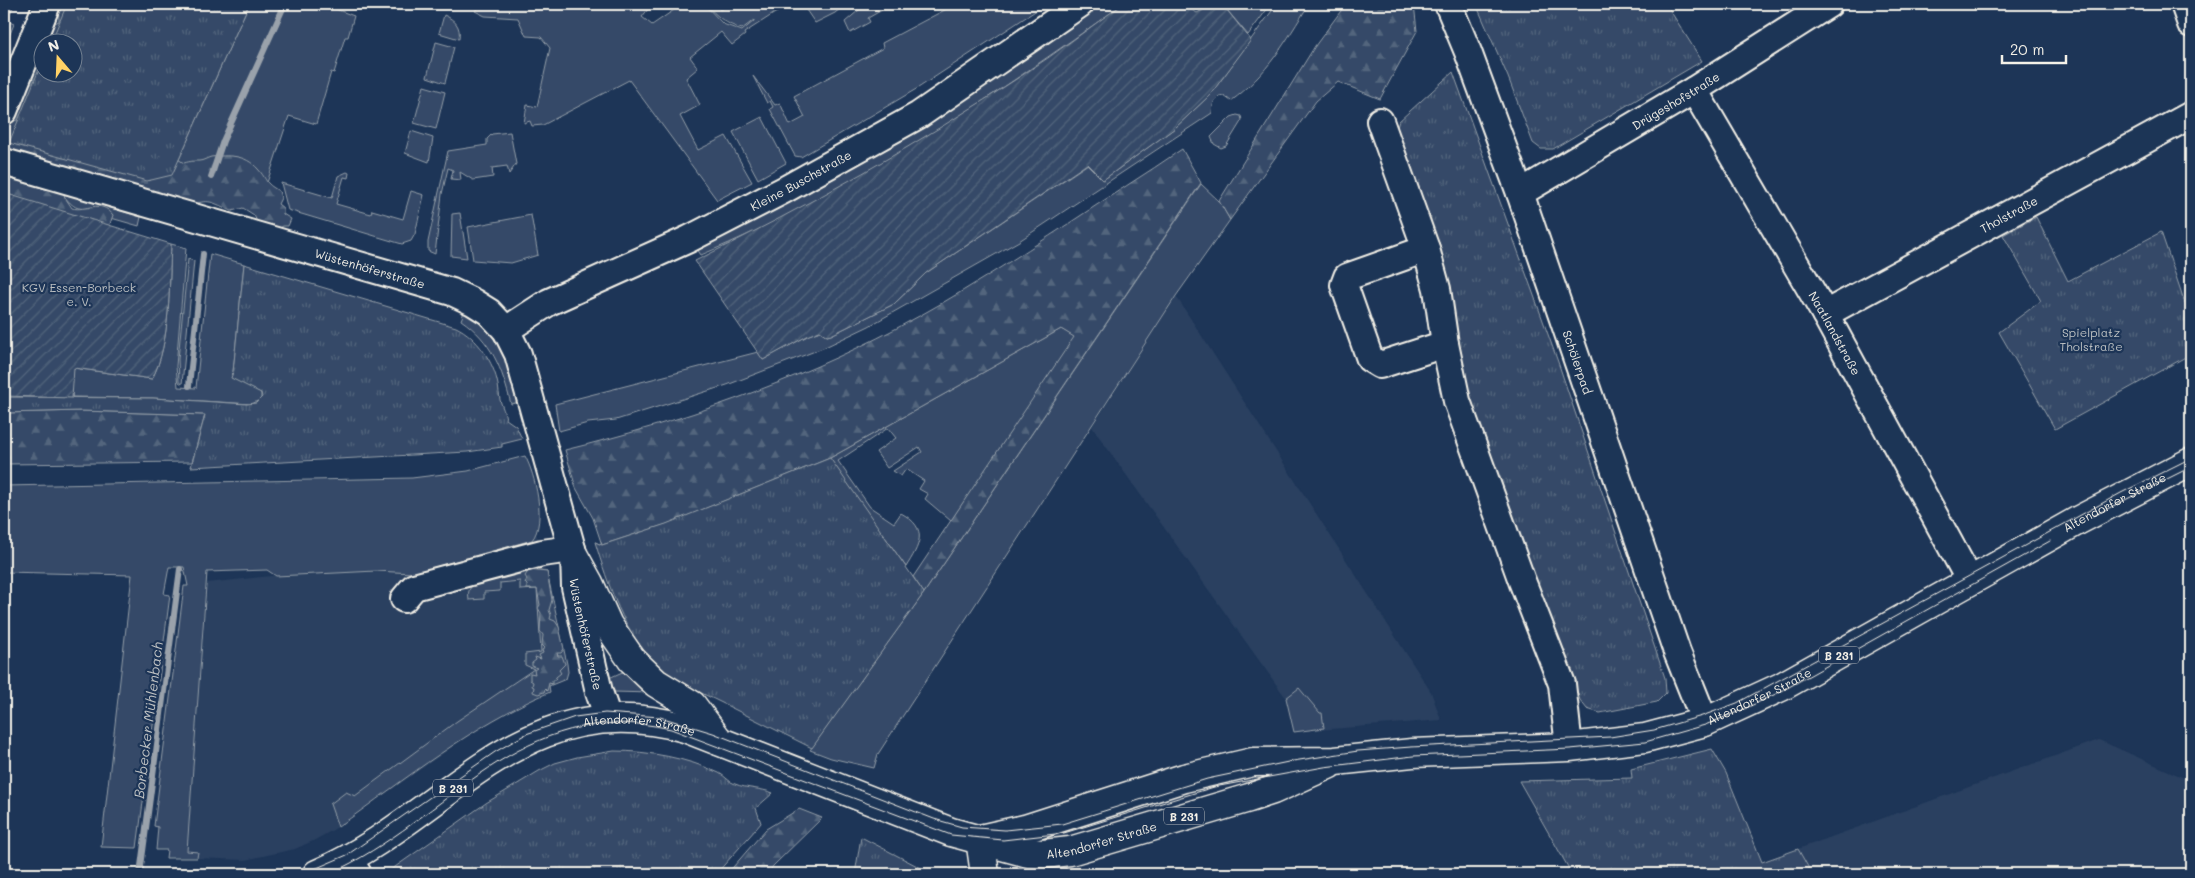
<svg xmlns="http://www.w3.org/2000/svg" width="2195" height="878" font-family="Mali,sans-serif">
	<defs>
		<pattern id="forest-firs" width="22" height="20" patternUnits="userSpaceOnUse" patternTransform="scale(1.25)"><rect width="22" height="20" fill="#354a67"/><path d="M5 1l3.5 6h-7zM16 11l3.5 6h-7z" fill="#53657d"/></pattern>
		<pattern id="park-tufts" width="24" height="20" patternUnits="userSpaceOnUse" patternTransform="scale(1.25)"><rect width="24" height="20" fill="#354a67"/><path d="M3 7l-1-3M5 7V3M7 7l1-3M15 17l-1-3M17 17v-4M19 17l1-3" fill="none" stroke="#53657d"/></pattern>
		<pattern id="garden-furrows" width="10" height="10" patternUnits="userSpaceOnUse" patternTransform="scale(1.25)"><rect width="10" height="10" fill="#354a67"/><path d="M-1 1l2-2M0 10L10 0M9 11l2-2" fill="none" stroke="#53657d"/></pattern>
	</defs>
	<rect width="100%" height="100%" fill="#1d3557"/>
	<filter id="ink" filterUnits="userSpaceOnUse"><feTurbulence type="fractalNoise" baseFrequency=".02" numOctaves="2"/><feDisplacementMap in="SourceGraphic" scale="10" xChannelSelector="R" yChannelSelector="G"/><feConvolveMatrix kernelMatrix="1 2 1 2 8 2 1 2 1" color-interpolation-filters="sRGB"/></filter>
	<g filter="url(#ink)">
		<g fill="#2a4060">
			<path d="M1176,296L1431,692L1441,720L1294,732L1286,698L1092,427Z"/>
			<path d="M537,535L567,664L568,672L566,679L549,686L550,692L526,702L465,738L338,827L315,840L295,849L245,860L197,858L198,852H187L207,583L456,556Z"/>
			<path d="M2099,740L2191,781V874H1812L1798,849Z"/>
		</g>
		<g fill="#354a67" stroke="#949ea8">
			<path d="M4,4H14L7,21L14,24L4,49Z"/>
			<path d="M249,4H334L333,8L354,16L348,37H345L334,73L331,72L316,124L289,116L260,204L172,175Z"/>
			<path d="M480,4H652L642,17L652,25L674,10L670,4H704L723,24L742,31L754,21V20L742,29C726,24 717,17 706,4H715L720,10L730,4H796L775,13L744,33L745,35L732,45L721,32L690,57L698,68L686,78L700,105L680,116L698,150L726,136L752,182L717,200L629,80L543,125L532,126L530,121L524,123L527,105L537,107L550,48L541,37L526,36L518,18L485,16L475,11Z"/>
			<path d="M802,4H846L835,13L815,23Z"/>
			<path d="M866,4H879L882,10L868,18L870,22L850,33L845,22Z"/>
			<path d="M956,4H1046L918,88L801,157L795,156L770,109L773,107L770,101L767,103L753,76L775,105L780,103L790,125L805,117L794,96L883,48L882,43Z"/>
			<path d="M1098,4H1123C990,99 852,193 701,255L695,246L1050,39Z"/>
			<path d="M1222,4H1271L1248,35Z"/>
			<path d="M1277,4H1309C1286,41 1267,75 1231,101L1224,96C1213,97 1213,104 1212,113L1019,241L869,326L823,348L727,385L616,420L588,423L559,431L555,404L758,352L763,360L809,335L820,331L827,336L831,335L894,304L926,273L1088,164L1103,180L1175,128L1210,95Z"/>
			<path d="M444,15C455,20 461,26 459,39L439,33Z"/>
			<path d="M436,42L454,47L445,83L427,77Z"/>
			<path d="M424,86L445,92L436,129L414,123Z"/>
			<path d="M1237,115L1241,116L1242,120L1226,146L1221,148L1214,144L1211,137L1231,117Z"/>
			<path d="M762,117L786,163L758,179L733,132Z"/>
			<path d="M411,131L433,138L429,162L405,153Z"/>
			<path d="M510,132L516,164L509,174L507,166L492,168L493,177L473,180L460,172L461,180L451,179L453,170L448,168L442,194L435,254L428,251V242L448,151L487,145V139L492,134Z"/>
			<path d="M347,172L349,173L348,178L344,177L336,204L371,214L372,210L403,219L411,191L424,195L415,234L411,241L402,244L288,210L281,183L332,198L338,176Z"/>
			<path d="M1201,184L1219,201L1230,220L1176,296L878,754L874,768L831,758L810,750L924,593Z"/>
			<path d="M66,194L141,217L139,226L111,218L99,208C79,208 77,212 64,196Z"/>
			<path d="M460,213L467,258L451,256L452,214Z"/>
			<path d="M531,215L538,255L511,263L473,260L468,227Z"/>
			<path d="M171,244L186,248L176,366L178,387L196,388L210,254L244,264L233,372L231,374L261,393V399L252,404L153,398L72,397L73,368L152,379C171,343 169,284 171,244Z"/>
			<path d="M188,259L194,261L182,384L179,382L178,359Z"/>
			<path d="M464,312C499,332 509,365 519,402L511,404C502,369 492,341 461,320Z"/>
			<path d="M1061,329L1075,337L951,521L925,499L928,494L919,489L924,481L906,469L901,476L893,471L922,452L919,447L887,468L876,452L896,438L888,428L838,461L870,507L894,523L901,513C930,529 919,546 906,567L883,534L765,653L595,542L602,545L830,458Z"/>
			<path d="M525,456C535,474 547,522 532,540L413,573L376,571L276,576L267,570L207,572L187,851L198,852L197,858H166L167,850H156L158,827L154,826L184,586H188L184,567H169L164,594L170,595L137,848L101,847L132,575L4,572V486L412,478L468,471Z"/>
			<path d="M526,569L547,572L567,664L568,672L566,679L549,686L550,692C473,724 406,779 338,827L330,804L346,792L355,796L457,721L534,669L525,665V654L541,652L537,589L520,590V581L500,583V591L484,592V599L469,600C468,594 468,589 473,585C482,577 514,573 526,569Z"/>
			<path d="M629,669L651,693L614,692L609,678Z"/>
			<path d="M1299,688L1320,713H1322L1324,728L1294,732L1286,698Z"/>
		</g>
		<g fill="url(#forest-firs)" stroke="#949ea8">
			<path d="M58,4H106L72,42H42V72L184,163C191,161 193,161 199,161C203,161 207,158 211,157C228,155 245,154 258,169C268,180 263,182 279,191L281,198L278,204L283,208V214L291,219L288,226H283L278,229L257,222L254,215L243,208L232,211C211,202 211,198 187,206L52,167L43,157L36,160L71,187L64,196L72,208C86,212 100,198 113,215L108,230L4,201V133L9,124L6,114L26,82L34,76V68L48,26L59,21Z"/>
			<path d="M1346,4H1414L1417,31L1380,99L1338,82L1316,101L1230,220L1219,201L1315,46Z"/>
			<path d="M1182,149L1201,183L924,593L913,577L1074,337L1061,329L830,458L667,524L602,545L593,518L576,488L565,450C680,422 792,383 897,328C958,296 1014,259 1071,222C1108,197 1146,174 1182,149Z"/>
			<path d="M82,411L205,415L192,462L4,464V413Z"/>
			<path d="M529,570L547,572L552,600L549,610L551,615L550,619L555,621L559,627L564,649L561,653H557L558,656H562L565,664L559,670L561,673L556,677L555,680H552V684L549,683L547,691L545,689L544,692L538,694L533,692L534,687L532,686L533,682L530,680V673L535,674L534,670L537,668L532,666V663L536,660L535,657L541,659L539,655L543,653L542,650L545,648L542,645L543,635L540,631L541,613L538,608L540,605L537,589H527V585L525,583L527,579L525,576Z"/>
			<path d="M799,809L822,818L773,866L768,874H727L766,829Z"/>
		</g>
		<g fill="url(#park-tufts)" stroke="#949ea8">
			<path d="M67,4H249L172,175L147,181L9,143L42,62V72H72V42H51Z"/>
			<path d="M1476,4H1666L1702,61L1553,149H1541L1533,143L1508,77Z"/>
			<path d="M1453,72L1558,362L1665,678L1666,693L1657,702L1600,713L1587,709L1580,700L1461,380L1395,133L1399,121Z"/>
			<path d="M2036,217L2068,281L2161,232L2191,321V354L2055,429L1999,332L2041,301L2003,235Z"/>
			<path d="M244,264L456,327C477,337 494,362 498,385C499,390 499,395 500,400C502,407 505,412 506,419L516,426L522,439L502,444V447L467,452L191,467L205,415L82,411L4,413V397L153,398L247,404L256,403L262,397L261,393L231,378L233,372Z"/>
			<path d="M830,458L924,593L812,748C782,733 752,718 722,703C700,692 675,682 657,664C624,634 608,584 595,542L602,545L666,524Z"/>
			<path d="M1712,749L1726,773L1762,862L1798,849L1812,874H1572L1519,781L1632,778L1631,769Z"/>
			<path d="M614,751C649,751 687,758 719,773C725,776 729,782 735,784C747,789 761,788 773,793L756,808L761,823L756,829L716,874H385L486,803L539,771L555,763L577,757Z"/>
			<path d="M861,837L927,871L934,874H855Z"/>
		</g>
		<g fill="url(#garden-furrows)" stroke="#949ea8">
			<path d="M1123,4H1182L1197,13L1214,4H1222L1251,40L1210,95L1175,128L1103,180L1087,164L926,273L894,304L831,335L827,336L820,331L809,335L763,360L695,261C808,206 919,144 1024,74C1058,52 1090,27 1123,4Z"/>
			<path d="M4,193L171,244C169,284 171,343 152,379L74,368L72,398L4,396Z"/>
		</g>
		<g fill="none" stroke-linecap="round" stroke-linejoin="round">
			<g stroke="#9aa2ab" stroke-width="6">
				<path d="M211,177L223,141L285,4"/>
				<path d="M189,386L203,254"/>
				<path d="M140,874L180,569"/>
			</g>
			<g stroke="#f4f1e8" stroke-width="30">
				<g id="minor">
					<path id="s1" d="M1448,4L1468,52L1520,193L1677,652L1705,722"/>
					<path d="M2184,4L2191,24"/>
					<path id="s2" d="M1694,90L1825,314L1970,581"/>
					<path d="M4,111L47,4"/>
					<path d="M1380,121L1426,249L1437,289L1445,344L1457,401L1522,581L1562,684L1569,747"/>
					<path id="s3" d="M4,162L452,292L473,302L489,312L506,330L518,354L574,556L575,587L599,692L608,718"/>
					<path id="s4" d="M1520,193L1694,90L1829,4"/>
					<path d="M1426,249L1347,277L1344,285L1370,359L1380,365L1445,344"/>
					<path id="s5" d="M1825,314L2191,115"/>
					<path id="s6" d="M506,330L549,302L689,239L784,190L919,115L1080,4"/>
					<path d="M404,599L414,587L542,553L572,549"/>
					<path d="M349,860L358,874"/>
				</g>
			</g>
			<g stroke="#f4f1e8" stroke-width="31">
				<g id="major">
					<path d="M574,556L589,583L608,625L632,660L656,683L692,705L719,741"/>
					<path id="s7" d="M980,839L1025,829L1184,778L1253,762L1335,761L1412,753L1569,747L1645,738L1705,722L1781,687L2079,520L2191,462"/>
					<path d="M980,839L985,874"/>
					<path id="s8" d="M317,874C449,817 521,682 685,728L951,832L1028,853L1044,854L1070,851L1249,798L1273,790L1328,765"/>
				</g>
			</g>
			<use href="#minor" stroke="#1d3557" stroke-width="26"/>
			<use href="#major" stroke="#1d3557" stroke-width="28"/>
			<g stroke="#f4f1e8" stroke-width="1">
				<path d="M2093,516L2191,467"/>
				<path d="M303,874L347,855L495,752L526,734L575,717L605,713L660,717L713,733L934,819L962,827L1005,830L1062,824L1207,779L1293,761L1358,751L1411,747L1610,737L1654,730L1702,716L1737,703L2121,493L2191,458"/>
				<path d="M329,874C451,819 519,695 671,729L951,835L1003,840L1064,833L1214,787L1324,767L1413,756L1570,749L1645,742L1705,725L1740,711L1780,692L2050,541"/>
			</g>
		</g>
	</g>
	<g text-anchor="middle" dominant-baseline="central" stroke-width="4.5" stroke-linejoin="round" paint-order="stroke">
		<g fill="#1d3557" stroke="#b4b9bc" stroke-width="1">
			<rect x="1819" y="646.5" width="40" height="17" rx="4"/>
			<rect x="433" y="779.5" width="40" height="17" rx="4"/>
			<rect x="1164" y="807.5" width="40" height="17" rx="4"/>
		</g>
		<g font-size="11" font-weight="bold" fill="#f4f1e8">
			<text x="1839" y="655">B 231</text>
			<text x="453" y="788">B 231</text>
			<text x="1184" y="816">B 231</text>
		</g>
		<g font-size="12" fill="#f4f1e8" stroke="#1d3557">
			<text stroke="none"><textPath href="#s4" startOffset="181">Drügeshofstraße</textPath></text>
			<text stroke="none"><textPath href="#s6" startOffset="331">Kleine Buschstraße</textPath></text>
			<text stroke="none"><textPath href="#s5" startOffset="209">Tholstraße</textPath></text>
			<text stroke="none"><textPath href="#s3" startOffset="381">Wüstenhöferstraße</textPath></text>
			<text stroke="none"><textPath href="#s2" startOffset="281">Naatlandstraße</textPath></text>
			<text stroke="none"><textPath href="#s1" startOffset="381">Schölerpad</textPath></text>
			<text stroke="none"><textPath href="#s7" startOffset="1204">Altendorfer Straße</textPath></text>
			<text stroke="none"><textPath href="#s3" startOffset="849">Wüstenhöferstraße</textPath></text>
			<text stroke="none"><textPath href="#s7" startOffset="799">Altendorfer Straße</textPath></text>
			<text stroke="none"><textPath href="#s8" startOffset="365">Altendorfer Straße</textPath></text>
			<text stroke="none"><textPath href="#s8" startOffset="852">Altendorfer Straße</textPath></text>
		</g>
		<g font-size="12" fill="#bbbfc1" stroke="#1d3557">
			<text x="79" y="287">KGV Essen-Borbeck<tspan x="79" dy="14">e. V.</tspan></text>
			<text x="2091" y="332">Spielplatz<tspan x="2091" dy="14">Tholstraße</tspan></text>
		</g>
		<g font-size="14" font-style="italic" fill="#c0c3c4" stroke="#1d3557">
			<text transform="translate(148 720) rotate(-83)">Borbecker Mühlenbach</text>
		</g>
	</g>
	<rect width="2195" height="878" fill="none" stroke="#1d3557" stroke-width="20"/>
	<rect x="10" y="10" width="2175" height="858" fill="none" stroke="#f4f1e8" stroke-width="2" filter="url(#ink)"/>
	<g transform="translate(58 58) rotate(341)"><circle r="24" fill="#1d3557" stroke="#738091"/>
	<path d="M0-4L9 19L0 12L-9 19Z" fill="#ffd166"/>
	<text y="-8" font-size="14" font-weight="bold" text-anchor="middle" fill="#f4f1e8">N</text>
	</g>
	<path d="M2002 55v8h64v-8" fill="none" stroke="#f4f1e8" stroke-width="2.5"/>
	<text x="2010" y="55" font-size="15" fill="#f4f1e8" stroke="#1d3557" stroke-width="4" paint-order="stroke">20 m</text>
</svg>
